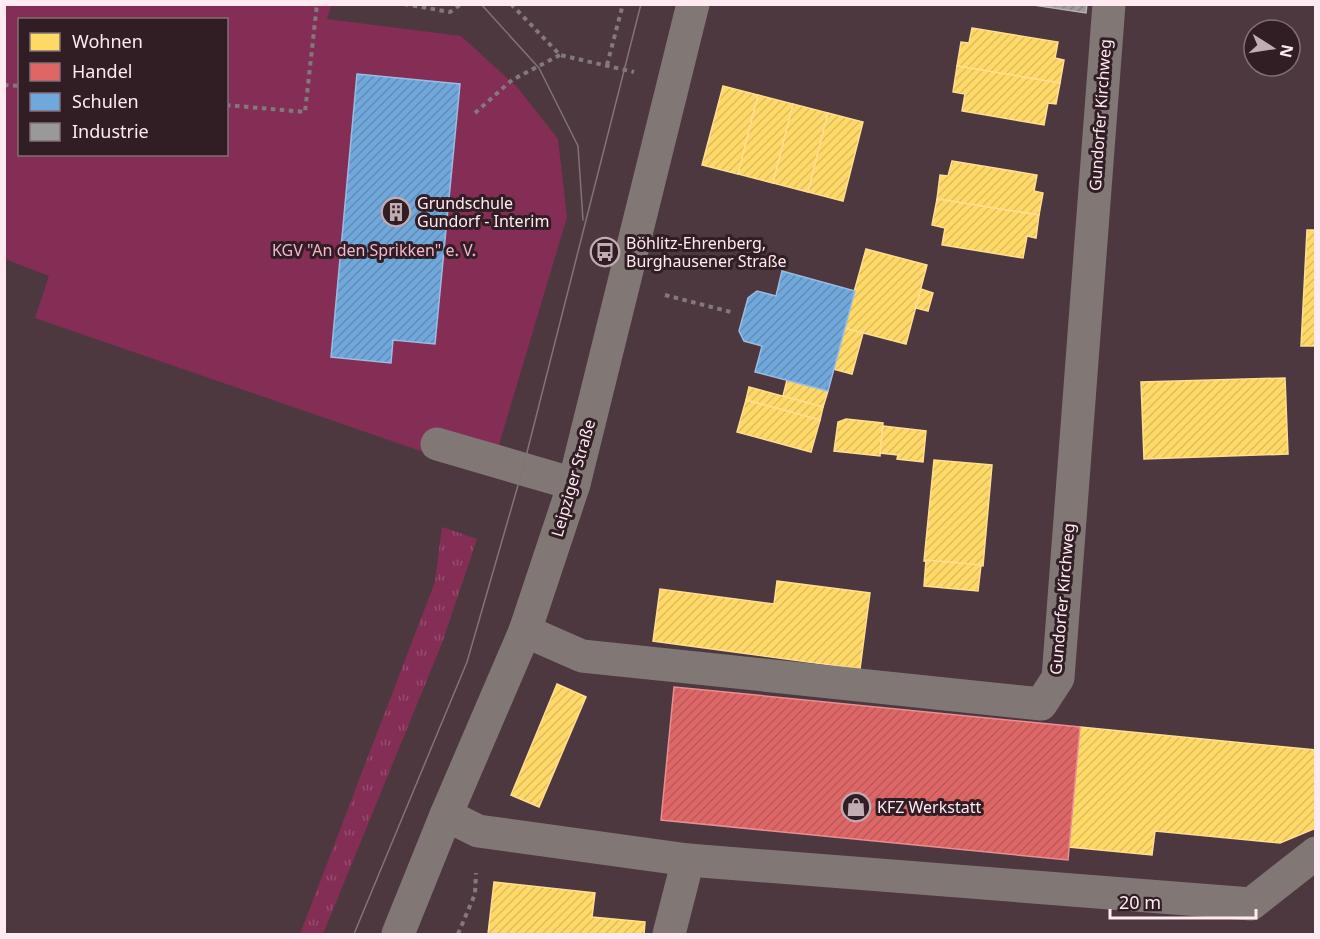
<svg xmlns="http://www.w3.org/2000/svg" width="1320" height="939" font-family="'Noto Sans',sans-serif">
	<defs>
		<pattern id="grass-tufts" width="24" height="20" patternUnits="userSpaceOnUse" patternTransform="scale(1.5)"><rect width="24" height="20" fill="#842e56"/><path d="M3 7l-1-3M5 7V3M7 7l1-3M15 17l-1-3M17 17v-4M19 17l1-3" fill="none" stroke="#964c6f"/></pattern>
		<pattern id="homes-hatch" width="6" height="6" patternUnits="userSpaceOnUse" patternTransform="scale(1.5)"><rect width="6" height="6" fill="#ffd966"/><path d="M-1 1l2-2M0 6l6-6M5 7l2-2" fill="none" stroke="#dbbc60"/></pattern>
		<pattern id="shops-hatch" width="6" height="6" patternUnits="userSpaceOnUse" patternTransform="scale(1.5)"><rect width="6" height="6" fill="#e06666"/><path d="M-1 1l2-2M0 6l6-6M5 7l2-2" fill="none" stroke="#b45c5d"/></pattern>
		<pattern id="schools-hatch" width="6" height="6" patternUnits="userSpaceOnUse" patternTransform="scale(1.5)"><rect width="6" height="6" fill="#6fa8dc"/><path d="M-1 1l2-2M0 6l6-6M5 7l2-2" fill="none" stroke="#648bb0"/></pattern>
		<pattern id="industry-hatch" width="6" height="6" patternUnits="userSpaceOnUse" patternTransform="scale(1.5)"><rect width="6" height="6" fill="#999"/><path d="M-1 1l2-2M0 6l6-6M5 7l2-2" fill="none" stroke="#828081"/></pattern>
	</defs>
	<rect width="100%" height="100%" fill="#4d3840"/>
	<path fill="url(#grass-tufts)" d="M442,527L477,539L442,643L323,934H300L435,582Z"/>
	<path fill="#842e56" fill-rule="evenodd" d="M4,5H331L327,19L461,36L517,87L558,139L567,217L490,475L35,318L49,276L5,259ZM20,20H226V154H20Z"/>
	<g fill="url(#homes-hatch)" stroke="#ffde90" stroke-width="1.5">
		<path d="M972,28L1058,42L1055,58L1064,60L1060,83L957,66L961,42L969,43Z"/>
		<path d="M957,66L1060,83L1056,104L1048,103L1044,125L962,111L965,94L953,92Z"/>
		<path d="M723,86L758,95L738,174L702,165Z"/>
		<path d="M758,95L793,104L773,183L738,174Z"/>
		<path d="M793,104L828,113L808,192L773,183Z"/>
		<path d="M828,113L863,122L843,201L808,192Z"/>
		<path d="M952,161L1037,175L1034,191L1043,193L1039,215L937,199L940,175L948,176Z"/>
		<path d="M937,199L1039,215L1036,238L1027,236L1023,258L942,245L945,228L932,225Z"/>
		<path d="M1307,230H1316V346H1301Z"/>
		<path d="M866,249L927,265L906,344L844,328Z"/>
		<path d="M921,289L933,293L928,311L916,308Z"/>
		<path d="M844,328L863,333L852,374L833,369Z"/>
		<path d="M1285,378L1288,454L1144,459L1141,382Z"/>
		<path d="M787,380L828,391L823,407L783,396Z"/>
		<path d="M749,387L823,407L820,420L746,400Z"/>
		<path d="M746,400L820,420L811,452L737,432Z"/>
		<path d="M846,419L883,423L880,456L834,451L838,422Z"/>
		<path d="M883,426L926,431L923,462L897,459L898,455L880,453Z"/>
		<path d="M934,460L992,465L983,566L924,561Z"/>
		<path d="M926,560L981,565L978,591L924,586Z"/>
		<path d="M777,581L870,593L860,669L653,641L660,589L774,604Z"/>
		<path d="M557,684L586,697L539,807L511,795Z"/>
		<path d="M1080,727L1316,750V828L1280,843L1155,831L1152,855L1069,847Z"/>
		<path d="M494,882L595,893L592,917L645,922L644,934H488Z"/>
	</g>
	<path fill="url(#shops-hatch)" stroke="#e98e90" stroke-width="1.5" d="M674,687L1080,727L1068,860L661,820Z"/>
	<g fill="url(#schools-hatch)" stroke="#9abce2" stroke-width="1.5">
		<path d="M357,74L460,84L435,344L393,340L391,363L331,357Z"/>
		<path d="M782,271L855,291L828,391L755,372L762,346L744,341L739,331L748,298L757,291L776,296Z"/>
	</g>
	<path fill="url(#industry-hatch)" stroke="#b8b1b3" stroke-width="1.5" d="M1027,4H1087L1086,13Z"/>
	<g fill="none" stroke-linecap="round" stroke-linejoin="round">
		<g stroke="#84797a" stroke-width="4" stroke-dasharray="4.5 4.5" stroke-linecap="butt">
			<path d="M404,4L450,12L461,4"/>
			<path d="M511,4L560,55L634,72"/>
			<path d="M607,65L623,4"/>
			<path d="M4,85L20,86"/>
			<path d="M226,105L305,112L317,4"/>
			<path d="M475,113L512,80L560,55"/>
			<path d="M665,295L731,312"/>
			<path d="M458,934L475,894L476,873"/>
		</g>
		<g stroke="#817876" stroke-width="33">
			<path d="M437,444L574,484"/>
			<path d="M525,631L582,656L1041,704L1058,678L1109,4"/>
			<path d="M446,815L478,831L688,860L1251,904L1316,853"/>
			<path d="M398,934L446,815L525,631L574,484L693,4"/>
			<path d="M669,934L688,860"/>
		</g>
		<g stroke="#807476" stroke-width="1.5">
			<path d="M481,4L539,68L578,146L583,220"/>
			<path d="M354,934L467,662L523,468L641,4"/>
		</g>
	</g>
	<defs>
		<g id="building-ring" transform="scale(1.5)"><circle r="9.5" fill="#301e24" stroke="#c1acb3" stroke-width="1.5"/><path d="M-4-6H4V6H1V3H-1V6H-4ZM-2.5-4.3h1.7v1.8h-1.7ZM.8-4.3h1.7v1.8H.8ZM-2.5-1h1.7V.8h-1.7ZM.8-1h1.7V.8H.8Z" fill="#c1acb3"/></g>
		<g id="bus-ring" transform="scale(1.5)"><circle r="9.5" fill="#301e24" stroke="#c1acb3" stroke-width="1.5"/><path d="M-5-6H5V4H4V6H2V4H-2V6H-4V4H-5ZM-3.5-4V0h7V-4ZM-3.5 1.2v1.5H-2V1.2ZM2 1.2v1.5H3.5V1.2Z" fill="#c1acb3"/></g>
		<g id="shop-ring" transform="scale(1.5)"><circle r="9.5" fill="#301e24" stroke="#c1acb3" stroke-width="1.5"/><path d="M-5-2.5h2.3a2.7 3.5 0 0 1 5.4 0H5L5.5 6h-11ZM-1.5-2.5h3a1.5 2.3 0 0 0-3 0Z" fill="#c1acb3"/></g>
	</defs>
	<g fill-rule="evenodd">
		<use href="#building-ring" x="396" y="212"/>
		<use href="#bus-ring" x="605" y="252"/>
		<use href="#shop-ring" x="856" y="807"/>
	</g>
	<g text-anchor="middle" dominant-baseline="central" stroke-width="6" stroke-linejoin="round" paint-order="stroke">
		<g font-size="16" fill="#ffeaf1" stroke="#301e24">
			<text transform="translate(1100 115) rotate(-86)">Gundorfer Kirchweg</text>
			<text transform="translate(573 478) rotate(-74)">Leipziger Straße</text>
			<text transform="translate(1062 599) rotate(-85)">Gundorfer Kirchweg</text>
		</g>
		<g font-size="16" fill="#ffeaf1" stroke="#301e24" text-anchor="start">
			<text x="417" y="203">Grundschule<tspan x="417" dy="18">Gundorf - Interim</tspan></text>
			<text x="626" y="243">Böhlitz-Ehrenberg,<tspan x="626" dy="18">Burghausener Straße</tspan></text>
			<text x="877" y="807">KFZ Werkstatt</text>
		</g>
		<g font-size="16" fill="#f2b8cd" stroke="#301e24">
			<text x="374" y="250">KGV "An den Sprikken" e. V.</text>
		</g>
	</g>
	<rect width="1320" height="939" fill="none" stroke="#ffeaf1" stroke-width="12"/>
	<rect x="18" y="18" width="210" height="138" fill="#301e24" stroke="#837076" stroke-width="1.5"/>
	<rect x="30" y="33" width="30" height="18" fill="#ffd966" stroke="#837076" stroke-width="1.5"/>
	<text x="72" y="48" font-size="18" fill="#ffeaf1">Wohnen</text>
	<rect x="30" y="63" width="30" height="18" fill="#e06666" stroke="#837076" stroke-width="1.5"/>
	<text x="72" y="78" font-size="18" fill="#ffeaf1">Handel</text>
	<rect x="30" y="93" width="30" height="18" fill="#6fa8dc" stroke="#837076" stroke-width="1.5"/>
	<text x="72" y="108" font-size="18" fill="#ffeaf1">Schulen</text>
	<rect x="30" y="123" width="30" height="18" fill="#999999" stroke="#837076" stroke-width="1.5"/>
	<text x="72" y="138" font-size="18" fill="#ffeaf1">Industrie</text>
	<g transform="translate(1272 48) rotate(102)"><circle r="28" fill="#301e24" stroke="#837076" stroke-width="1.5"/>
	<path d="M0-4.5L10 22L0 15L-10 22Z" fill="#c1acb3"/>
	<text y="-9" font-size="16" font-weight="bold" text-anchor="middle" fill="#ffeaf1">N</text>
	</g>
	<path d="M1110 909v9h146v-9" fill="none" stroke="#ffeaf1" stroke-width="3"/>
	<text x="1119" y="909" font-size="18" fill="#ffeaf1" stroke="#301e24" stroke-width="4.5" paint-order="stroke">20 m</text>
</svg>
